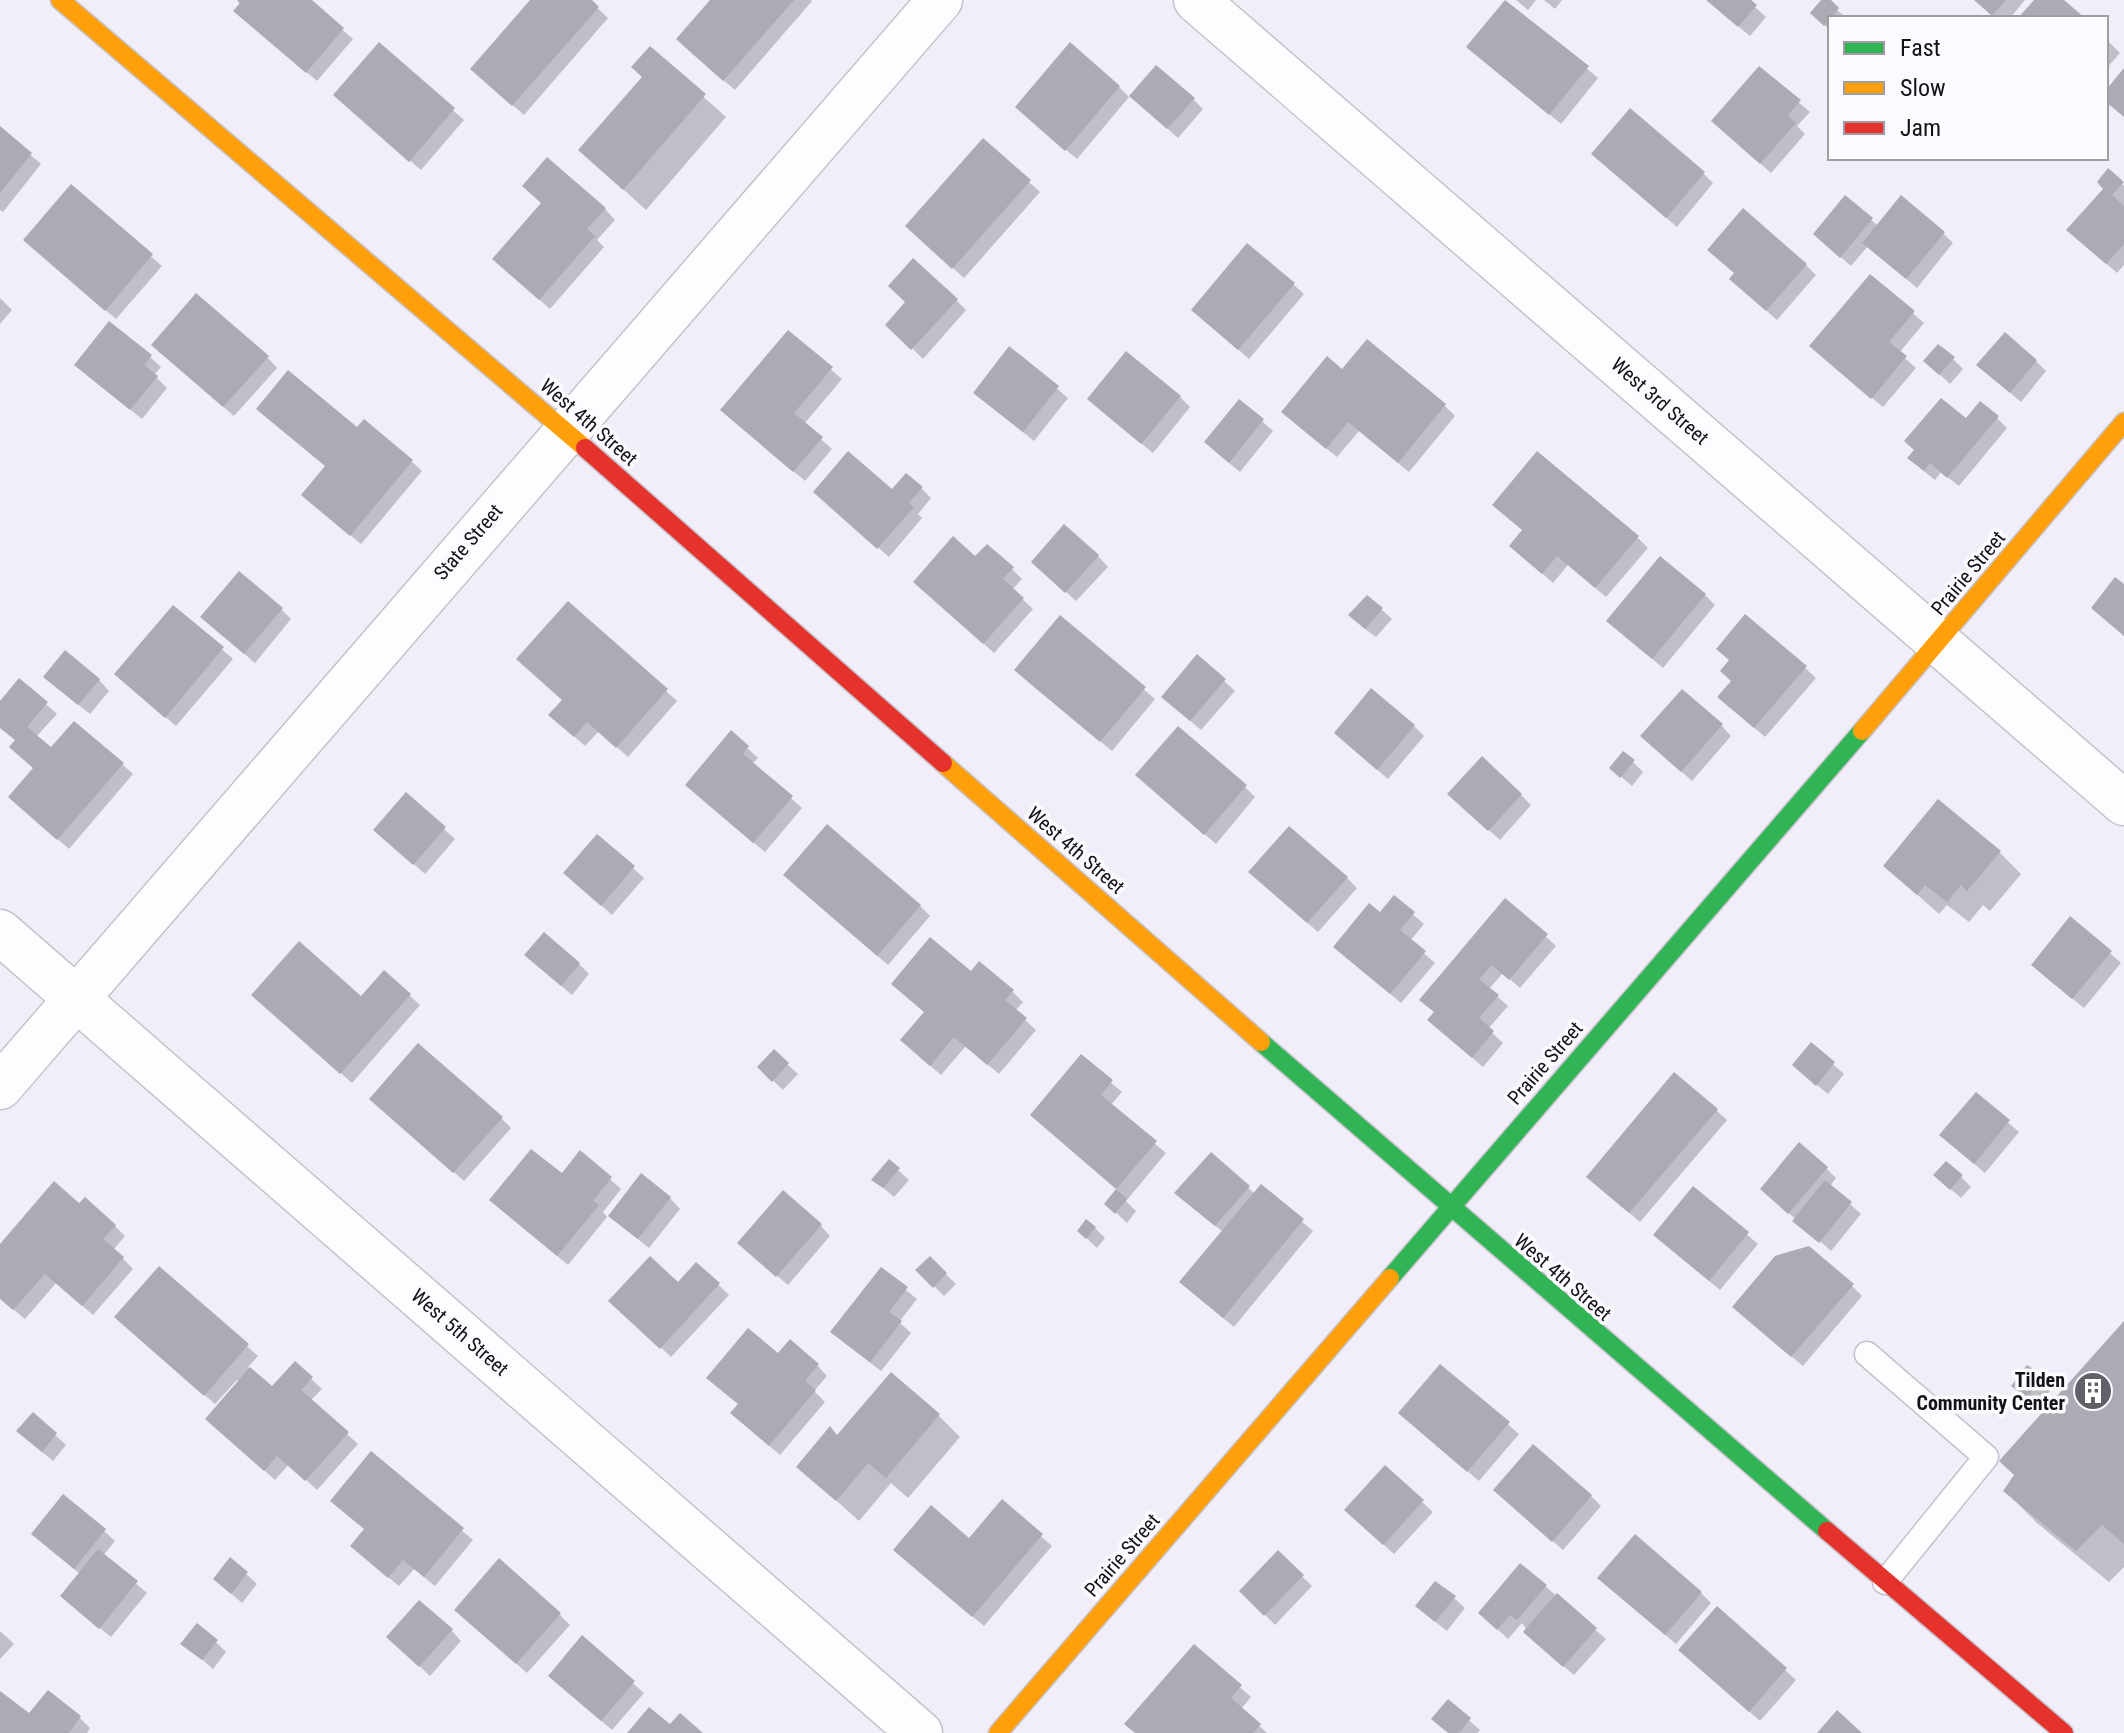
<svg xmlns="http://www.w3.org/2000/svg" width="2124" height="1733" font-family="'Roboto Condensed',sans-serif">
	<rect width="100%" height="100%" fill="#f1eef9"/>
	<g fill="#0003">
		<path d="M238,0H309L353,39L317,81L246,21Z"/>
		<path d="M533,0H589L608,18L524,115L483,79Z"/>
		<path d="M712,0H810L812,1L735,90L688,50Z"/>
		<path d="M1516,0H1536L1528,10Z"/>
		<path d="M1544,0H1562L1555,9Z"/>
		<path d="M1707,0H1747L1766,17L1750,36Z"/>
		<path d="M1824,0L1847,18H1830V30L1823,24Z"/>
		<path d="M1976,0H2025L2010,18H1996Z"/>
		<path d="M1506,1L1598,78L1561,124L1468,47Z"/>
		<path d="M2106,39L2120,53L2106,69Z"/>
		<path d="M379,45L464,120L421,170L346,105Z"/>
		<path d="M650,49L726,117L646,210L580,150L644,77Z"/>
		<path d="M1759,69L1810,112L1797,126L1805,134L1771,173L1724,131Z"/>
		<path d="M1119,87L1129,97L1077,159L1027,117Z"/>
		<path d="M1193,99L1203,109L1178,138L1142,106Z"/>
		<path d="M0,129L41,164L3,212L0,210Z"/>
		<path d="M983,141L1040,192L964,278L918,236Z"/>
		<path d="M1604,164L1703,173L1713,183L1677,227Z"/>
		<path d="M2109,171L2124,186V265L2117,273L2079,240L2106,188Z"/>
		<path d="M71,187L162,266L116,319L36,250Z"/>
		<path d="M1846,198L1878,226L1943,233L1953,243L1917,288L1868,246L1851,266L1826,244Z"/>
		<path d="M543,203L605,209L615,220L597,240L604,247L550,309L505,269Z"/>
		<path d="M1806,265L1816,275L1777,320L1742,289Z"/>
		<path d="M1870,276L1924,323L1899,353L1916,368L1883,407L1822,356Z"/>
		<path d="M1293,284L1304,294L1249,359L1204,320Z"/>
		<path d="M0,298L12,310L0,324Z"/>
		<path d="M956,300L966,310L923,359L888,324L907,303Z"/>
		<path d="M788,333L842,379L804,424L832,449L805,481L733,420Z"/>
		<path d="M1010,349L1068,398L1034,441L986,403Z"/>
		<path d="M164,355L267,357L277,368L234,416Z"/>
		<path d="M150,357L161,367L154,375L167,388L142,419L87,375Z"/>
		<path d="M1953,359L1963,369L1950,384L1936,371Z"/>
		<path d="M2036,361L2046,371L2021,402L1989,375Z"/>
		<path d="M1342,372L1445,406L1455,416L1409,472L1359,431L1337,457L1294,422Z"/>
		<path d="M1180,397L1190,407L1153,453L1099,409Z"/>
		<path d="M1239,401L1273,431L1240,472L1216,452Z"/>
		<path d="M1997,418L2007,428L1959,486L1941,472L1935,480L1920,468L1966,421Z"/>
		<path d="M411,461L422,471L361,544L314,505Z"/>
		<path d="M921,488L931,498L918,514L922,518L889,557L826,502Z"/>
		<path d="M1638,538L1648,548L1606,597L1568,565L1553,583L1522,556Z"/>
		<path d="M1098,556L1108,567L1076,601L1044,572Z"/>
		<path d="M975,559L1012,569L1022,579L1012,590L1033,609L994,653L926,592Z"/>
		<path d="M1705,595L1715,605L1663,668L1619,631Z"/>
		<path d="M568,603L677,701L628,757L599,731L585,746L561,725Z"/>
		<path d="M173,607L233,659L176,726L127,684Z"/>
		<path d="M281,609L291,619L255,663L213,627Z"/>
		<path d="M1381,609L1392,619L1376,637L1361,626Z"/>
		<path d="M1060,618L1155,699L1112,751L1027,681Z"/>
		<path d="M1198,657L1235,691L1201,730L1174,707Z"/>
		<path d="M1805,668L1816,678L1765,737L1730,707Z"/>
		<path d="M99,680L109,691L90,714L56,687Z"/>
		<path d="M20,681L57,714L36,737L51,750L122,764L133,774L69,849L21,807L35,768L17,741L0,726V704Z"/>
		<path d="M1721,725L1731,736L1692,781L1653,746Z"/>
		<path d="M1414,726L1424,736L1388,779L1346,743Z"/>
		<path d="M731,733L758,758L752,764L802,808L765,852L697,795Z"/>
		<path d="M1633,762L1643,772L1632,786L1611,768Z"/>
		<path d="M1148,785L1245,787L1255,797L1216,844Z"/>
		<path d="M406,795L455,839L425,874L386,840Z"/>
		<path d="M1521,795L1531,805L1500,840L1460,804Z"/>
		<path d="M597,836L644,878L612,915L576,883Z"/>
		<path d="M1999,852L2021,874L1990,911L1983,905L1969,922L1947,905L1939,914L1885,866Z"/>
		<path d="M1347,878L1357,888L1318,932L1261,882Z"/>
		<path d="M796,885L920,906L930,916L888,965Z"/>
		<path d="M1394,898L1424,924L1410,941L1435,963L1401,1003L1346,957Z"/>
		<path d="M1506,900L1556,946L1520,988L1503,973L1489,989L1508,1006L1488,1029L1503,1043L1483,1067L1440,1030Z"/>
		<path d="M2071,919L2121,963L2084,1008L2043,975Z"/>
		<path d="M579,964L589,974L572,995L537,965Z"/>
		<path d="M971,974L1012,991L1023,1002L1015,1011L1036,1030L999,1074L966,1046L941,1075L913,1051L926,1012Z"/>
		<path d="M409,995L420,1005L352,1083L264,1005Z"/>
		<path d="M1811,1045L1844,1074L1828,1094L1805,1075Z"/>
		<path d="M774,1052L798,1074L783,1090L759,1067Z"/>
		<path d="M1081,1057L1122,1092L1110,1106L1166,1153L1126,1201L1136,1211L1127,1223L1107,1204L1118,1190L1043,1125Z"/>
		<path d="M1976,1094L2019,1132L1985,1173L1952,1145Z"/>
		<path d="M382,1109L501,1118L511,1128L464,1181Z"/>
		<path d="M1716,1110L1727,1120L1640,1222L1599,1187Z"/>
		<path d="M580,1153L621,1189L603,1212L607,1217L568,1265L502,1210L562,1176Z"/>
		<path d="M1211,1154L1255,1194L1261,1187L1313,1231L1234,1327L1192,1292L1223,1232L1187,1203Z"/>
		<path d="M1826,1168L1836,1178L1830,1186L1861,1214L1831,1251L1773,1199Z"/>
		<path d="M898,1170L909,1180L894,1197L874,1180Z"/>
		<path d="M1961,1177L1971,1187L1961,1198L1946,1185Z"/>
		<path d="M1693,1189L1758,1244L1720,1290L1666,1245Z"/>
		<path d="M670,1198L680,1209L649,1248L621,1226Z"/>
		<path d="M80,1206L115,1226L125,1236L114,1249L133,1269L93,1315L56,1283L25,1319L0,1298V1247Z"/>
		<path d="M820,1225L830,1236L788,1285L750,1253Z"/>
		<path d="M1095,1228L1105,1238L1097,1248L1079,1231Z"/>
		<path d="M930,1259L956,1284L944,1296L918,1270Z"/>
		<path d="M697,1264L729,1295L671,1357L621,1311L678,1285Z"/>
		<path d="M159,1269L258,1356L248,1367L272,1389L295,1364L322,1389L310,1401L358,1444L317,1490L289,1464L275,1480L218,1429L240,1382L237,1380L215,1404L127,1327Z"/>
		<path d="M881,1270L917,1299L899,1322L911,1333L881,1371L843,1342Z"/>
		<path d="M1852,1286L1862,1296L1803,1366L1745,1317Z"/>
		<path d="M2124,1324V1567L2109,1582L2037,1523L2005,1491Z"/>
		<path d="M778,1356L817,1365L827,1376L814,1391L825,1402L780,1455L743,1423Z"/>
		<path d="M1441,1367L1519,1434L1479,1481L1411,1423Z"/>
		<path d="M2042,1377L2052,1388L2038,1407L2013,1386Z"/>
		<path d="M938,1415L960,1437L908,1498L891,1483L859,1521L799,1467L838,1437Z"/>
		<path d="M55,1435L66,1445L53,1461L29,1441Z"/>
		<path d="M371,1454L473,1540L435,1586L414,1569L399,1586L363,1556Z"/>
		<path d="M1385,1468L1433,1512L1394,1554L1357,1521Z"/>
		<path d="M1591,1496L1601,1506L1563,1550L1505,1500Z"/>
		<path d="M1002,1502L1052,1546L984,1626L906,1560L969,1541Z"/>
		<path d="M104,1531L115,1541L103,1556L147,1593L111,1637L73,1606L80,1574L44,1544Z"/>
		<path d="M1278,1553L1312,1586L1275,1625L1242,1591Z"/>
		<path d="M231,1560L257,1584L242,1603L226,1589Z"/>
		<path d="M1545,1586L1606,1639L1574,1675L1536,1643L1522,1623L1508,1639L1491,1623Z"/>
		<path d="M1610,1588L1701,1593L1711,1603L1676,1644Z"/>
		<path d="M1454,1598L1465,1608L1447,1631L1428,1616Z"/>
		<path d="M1717,1609L1796,1680L1760,1721L1691,1660Z"/>
		<path d="M560,1615L570,1625L527,1673L467,1620Z"/>
		<path d="M451,1630L461,1641L430,1676L399,1647Z"/>
		<path d="M0,1631L14,1644L0,1659Z"/>
		<path d="M582,1638L644,1693L612,1730L561,1686Z"/>
		<path d="M216,1642L226,1652L213,1669L183,1643Z"/>
		<path d="M1194,1647L1251,1697L1241,1709L1267,1733H1136Z"/>
		<path d="M0,1693L29,1716L80,1718L90,1728L87,1733H0Z"/>
		<path d="M1448,1702L1480,1730L1478,1733H1449Z"/>
	</g>
	<g fill="#ada9b5">
		<path d="M237,0H312L344,28L306,73L233,11L240,3Z"/>
		<path d="M530,0H592L599,7L512,106L470,69Z"/>
		<path d="M710,0H794L723,81L676,39Z"/>
		<path d="M1505,0L1589,66L1549,115L1466,47Z"/>
		<path d="M1706,0H1751L1757,5L1738,27Z"/>
		<path d="M1821,0H1831L1839,8L1824,26L1810,13Z"/>
		<path d="M1974,0H2006L1992,16Z"/>
		<path d="M2034,0H2064L2085,18H2018Z"/>
		<path d="M379,42L455,108L409,162L333,95Z"/>
		<path d="M1070,42L1120,86L1065,151L1015,107Z"/>
		<path d="M650,46L706,94L623,190L578,150L642,77L631,67Z"/>
		<path d="M1156,65L1195,98L1167,129L1129,96Z"/>
		<path d="M1759,66L1801,100L1788,115L1796,123L1760,164L1711,121Z"/>
		<path d="M2124,68V117L2106,102V90Z"/>
		<path d="M1630,108L1705,172L1666,218L1591,154Z"/>
		<path d="M0,126L32,153L0,193Z"/>
		<path d="M983,138L1031,180L952,269L905,226Z"/>
		<path d="M547,157L606,208L587,229L595,236L539,300L492,259L541,203L522,186Z"/>
		<path d="M2108,168L2124,182L2112,195L2124,206V244L2106,264L2066,230L2103,189L2097,182Z"/>
		<path d="M71,184L153,254L105,311L23,240Z"/>
		<path d="M1845,195L1873,218L1840,258L1813,234Z"/>
		<path d="M1901,195L1945,232L1906,279L1862,243Z"/>
		<path d="M1743,208L1807,264L1766,311L1729,279L1734,273L1707,250Z"/>
		<path d="M1247,243L1295,283L1238,350L1191,310Z"/>
		<path d="M913,258L958,299L911,350L885,325L905,302L888,286Z"/>
		<path d="M1870,274L1915,311L1889,342L1907,356L1871,399L1809,346Z"/>
		<path d="M196,293L269,356L223,407L151,345Z"/>
		<path d="M109,321L152,355L144,365L158,376L130,410L74,365Z"/>
		<path d="M788,330L833,367L794,413L823,437L793,472L720,410Z"/>
		<path d="M2005,332L2037,360L2010,393L1976,365Z"/>
		<path d="M1367,339L1446,404L1398,463L1348,422L1326,449L1281,412L1327,356L1342,369Z"/>
		<path d="M1938,344L1955,357L1939,375L1923,361Z"/>
		<path d="M1009,346L1059,386L1023,432L973,393Z"/>
		<path d="M1126,351L1181,396L1141,444L1087,399Z"/>
		<path d="M288,370L357,427L364,419L413,460L350,536L301,495L325,466L256,409Z"/>
		<path d="M1941,398L1966,418L1980,401L1999,416L1947,478L1930,463L1924,471L1907,458L1914,450L1904,441Z"/>
		<path d="M1239,399L1264,419L1229,463L1204,442Z"/>
		<path d="M848,451L892,489L906,473L923,487L909,503L914,507L877,549L813,492Z"/>
		<path d="M1537,451L1639,536L1595,588L1557,556L1542,574L1509,546L1522,530L1492,505Z"/>
		<path d="M1064,524L1099,555L1065,593L1031,562Z"/>
		<path d="M953,536L975,556L987,544L1014,567L1003,579L1024,598L983,644L913,582Z"/>
		<path d="M1660,556L1706,594L1652,659L1606,621Z"/>
		<path d="M239,571L283,608L244,654L200,617Z"/>
		<path d="M2115,577L2124,584V636L2091,608Z"/>
		<path d="M1367,595L1383,608L1365,629L1348,615Z"/>
		<path d="M568,601L668,689L616,748L587,722L574,737L548,715L562,700L516,659Z"/>
		<path d="M173,605L224,647L165,718L114,674Z"/>
		<path d="M1745,614L1807,666L1754,728L1717,697L1731,681L1720,671L1729,660L1716,649Z"/>
		<path d="M1060,615L1146,687L1100,742L1014,670Z"/>
		<path d="M65,650L100,679L78,705L43,677Z"/>
		<path d="M1197,654L1226,679L1190,721L1161,697Z"/>
		<path d="M19,678L48,702L27,727L51,747L74,721L124,763L57,840L8,797L33,768L9,747L15,740L0,728V701Z"/>
		<path d="M1371,688L1415,725L1377,770L1334,733Z"/>
		<path d="M1682,689L1723,724L1681,772L1640,736Z"/>
		<path d="M1178,726L1247,785L1204,835L1135,775Z"/>
		<path d="M731,730L749,746L743,754L793,796L753,843L685,785Z"/>
		<path d="M1623,751L1635,760L1620,778L1609,768Z"/>
		<path d="M1482,756L1522,794L1488,831L1447,794Z"/>
		<path d="M406,792L446,827L413,865L373,830Z"/>
		<path d="M1938,799L2001,851L1967,891L1961,885L1947,902L1925,885L1917,895L1883,866Z"/>
		<path d="M827,824L921,905L877,956L783,875Z"/>
		<path d="M1289,826L1348,877L1307,923L1248,872Z"/>
		<path d="M597,834L635,866L601,906L563,873Z"/>
		<path d="M1394,895L1415,912L1400,930L1426,951L1390,994L1333,947L1369,903L1380,912Z"/>
		<path d="M1505,898L1548,934L1509,980L1492,965L1479,979L1499,995L1479,1018L1494,1031L1472,1058L1427,1020L1434,1012L1419,1000Z"/>
		<path d="M2070,916L2112,951L2072,999L2031,965Z"/>
		<path d="M544,932L580,963L561,986L524,955Z"/>
		<path d="M930,937L971,971L979,961L1014,990L1005,1000L1027,1018L987,1065L954,1037L930,1066L900,1040L924,1012L891,984Z"/>
		<path d="M299,941L361,996L384,970L411,994L340,1074L251,995Z"/>
		<path d="M1811,1042L1835,1062L1816,1086L1792,1065Z"/>
		<path d="M418,1043L503,1117L453,1173L369,1099Z"/>
		<path d="M774,1049L789,1063L772,1082L757,1067Z"/>
		<path d="M1081,1054L1113,1080L1101,1095L1157,1141L1116,1189L1030,1115Z"/>
		<path d="M1674,1072L1718,1109L1629,1213L1586,1177Z"/>
		<path d="M1976,1092L2010,1120L1974,1164L1939,1135Z"/>
		<path d="M1799,1142L1828,1167L1788,1214L1760,1189Z"/>
		<path d="M531,1149L562,1173L580,1150L612,1177L593,1201L599,1205L557,1256L489,1200Z"/>
		<path d="M1211,1152L1250,1186L1215,1226L1174,1193Z"/>
		<path d="M889,1159L900,1168L883,1188L871,1180Z"/>
		<path d="M1946,1161L1963,1175L1950,1190L1933,1175Z"/>
		<path d="M641,1173L671,1197L638,1239L608,1216Z"/>
		<path d="M1825,1180L1852,1202L1819,1243L1792,1221Z"/>
		<path d="M54,1181L79,1203L85,1197L116,1225L103,1239L124,1257L82,1306L45,1274L13,1310L0,1299V1244Z"/>
		<path d="M1261,1184L1304,1219L1223,1318L1179,1282Z"/>
		<path d="M1693,1186L1749,1232L1709,1281L1653,1235Z"/>
		<path d="M1116,1189L1127,1199L1115,1214L1104,1204Z"/>
		<path d="M783,1190L822,1224L776,1277L737,1243Z"/>
		<path d="M1086,1219L1096,1227L1086,1239L1077,1231Z"/>
		<path d="M1809,1246L1854,1284L1791,1357L1732,1307L1775,1256Z"/>
		<path d="M650,1256L678,1282L696,1262L720,1283L660,1349L608,1301Z"/>
		<path d="M930,1256L947,1273L933,1288L915,1270Z"/>
		<path d="M159,1266L249,1344L204,1396L114,1317Z"/>
		<path d="M881,1267L908,1287L889,1312L902,1321L870,1362L830,1332Z"/>
		<path d="M2124,1321V1544L2102,1525L2076,1551L2003,1491L2014,1475L1999,1461Z"/>
		<path d="M748,1328L778,1353L790,1339L819,1364L805,1381L816,1390L769,1446L730,1413L738,1404L706,1378Z"/>
		<path d="M295,1361L313,1377L301,1390L349,1432L305,1481L277,1456L264,1471L205,1419L250,1367L272,1386Z"/>
		<path d="M1440,1364L1510,1422L1467,1472L1398,1413Z"/>
		<path d="M2027,1365L2043,1376L2027,1398L2011,1386Z"/>
		<path d="M891,1372L940,1414L886,1478L868,1463L836,1501L796,1467L830,1426L837,1435Z"/>
		<path d="M33,1412L57,1433L42,1452L16,1431Z"/>
		<path d="M1533,1444L1592,1495L1552,1542L1493,1490Z"/>
		<path d="M371,1451L464,1528L424,1577L403,1560L388,1578L350,1546L364,1529L330,1501Z"/>
		<path d="M1385,1465L1424,1500L1383,1545L1344,1510Z"/>
		<path d="M63,1494L106,1529L74,1569L31,1534Z"/>
		<path d="M1002,1499L1043,1534L972,1617L893,1550L931,1505L969,1538Z"/>
		<path d="M1635,1534L1702,1592L1665,1635L1597,1578Z"/>
		<path d="M98,1549L138,1581L99,1629L60,1596Z"/>
		<path d="M1278,1550L1304,1575L1264,1616L1239,1591Z"/>
		<path d="M230,1557L248,1572L231,1594L213,1579Z"/>
		<path d="M499,1558L561,1613L516,1664L454,1610Z"/>
		<path d="M1520,1563L1547,1585L1517,1620L1510,1615L1497,1630L1478,1613Z"/>
		<path d="M1435,1581L1456,1596L1435,1622L1415,1606Z"/>
		<path d="M1557,1593L1597,1628L1563,1667L1523,1632Z"/>
		<path d="M419,1600L453,1629L419,1667L386,1637Z"/>
		<path d="M1717,1606L1787,1668L1749,1712L1678,1650Z"/>
		<path d="M197,1623L218,1640L202,1660L180,1644Z"/>
		<path d="M582,1635L635,1681L601,1721L548,1676Z"/>
		<path d="M1194,1644L1242,1685L1231,1698L1261,1724L1253,1733H1135L1124,1724Z"/>
		<path d="M48,1690L81,1716L69,1733H0V1691L29,1713Z"/>
		<path d="M1448,1699L1471,1718L1459,1733H1448L1431,1719Z"/>
		<path d="M649,1707L670,1724L680,1713L703,1733H627Z"/>
		<path d="M1837,1710L1862,1733H1817Z"/>
	</g>
	<g fill="none" stroke-linecap="round" stroke-linejoin="round">
		<g stroke="#c5c2cb" stroke-width="27">
			<path id="lane" d="M1867,1354L1986,1457L1885,1582"/>
		</g>
		<g stroke="#c5c2cb" stroke-width="47">
			<g id="street">
				<path d="M1196,0L2124,803"/>
				<path d="M0,932L920,1733"/>
				<path d="M0,1087L940,0"/>
			</g>
		</g>
		<g stroke="#c5c2cb" stroke-width="21">
			<g id="fast">
				<path d="M1261,1042L1827,1531"/>
				<path d="M1390,1278L1862,731"/>
			</g>
		</g>
		<g stroke="#c5c2cb" stroke-width="21">
			<g id="slow">
				<path d="M60,0L585,448"/>
				<path d="M1862,731L2124,422"/>
				<path d="M943,763L1261,1042"/>
				<path d="M998,1733L1390,1278"/>
			</g>
		</g>
		<g stroke="#c5c2cb" stroke-width="21">
			<g id="jam">
				<path d="M585,448L943,763"/>
				<path d="M1827,1531L2064,1733"/>
			</g>
		</g>
		<use href="#lane" stroke="#fdfcfe" stroke-width="24"/>
		<use href="#street" stroke="#fdfcfe" stroke-width="44"/>
		<use href="#fast" stroke="#30b455" stroke-width="18"/>
		<use href="#slow" stroke="#ff9f0a" stroke-width="18"/>
		<use href="#jam" stroke="#e5322d" stroke-width="18"/>
	</g>
	<defs>
		<g id="building-disc" transform="scale(2)"><circle r="9.5" fill="#615f67" stroke="#fcfaff"/><path d="M-4-6H4V6H1V3H-1V6H-4ZM-2.5-4.3h1.7v1.8h-1.7ZM.8-4.3h1.7v1.8H.8ZM-2.5-1h1.7V.8h-1.7ZM.8-1h1.7V.8H.8Z" fill="#fff"/></g>
	</defs>
	<g fill-rule="evenodd">
		<use href="#building-disc" x="2093" y="1391"/>
	</g>
	<g text-anchor="middle" dominant-baseline="central" stroke-width="7" stroke-linejoin="round" paint-order="stroke">
		<g font-size="20" fill="#141219" stroke="#fcfaff">
			<text transform="translate(1660 401) rotate(41)">West 3rd Street</text>
			<text transform="translate(589 422) rotate(41)">West 4th Street</text>
			<text transform="translate(468 542) rotate(-49)">State Street</text>
			<text transform="translate(1968 573) rotate(-50)">Prairie Street</text>
			<text transform="translate(1076 850) rotate(41)">West 4th Street</text>
			<text transform="translate(1545 1063) rotate(-49)">Prairie Street</text>
			<text transform="translate(1563 1277) rotate(41)">West 4th Street</text>
			<text transform="translate(460 1332) rotate(41)">West 5th Street</text>
			<text transform="translate(1122 1555) rotate(-49)">Prairie Street</text>
		</g>
		<g font-size="20" font-weight="bold" fill="#141219" stroke="#fcfaff" text-anchor="end">
			<text x="2065" y="1380">Tilden<tspan x="2065" dy="23">Community Center</tspan></text>
		</g>
	</g>
	<rect x="1828" y="16" width="280" height="144" fill="#fcfaff" stroke="#9f9da3" stroke-width="2"/>
	<rect x="1844" y="42" width="40" height="12" fill="#30b455" stroke="#9f9da3" stroke-width="2"/>
	<text x="1900" y="56" font-size="24" fill="#141219">Fast</text>
	<rect x="1844" y="82" width="40" height="12" fill="#ff9f0a" stroke="#9f9da3" stroke-width="2"/>
	<text x="1900" y="96" font-size="24" fill="#141219">Slow</text>
	<rect x="1844" y="122" width="40" height="12" fill="#e5322d" stroke="#9f9da3" stroke-width="2"/>
	<text x="1900" y="136" font-size="24" fill="#141219">Jam</text>
</svg>
